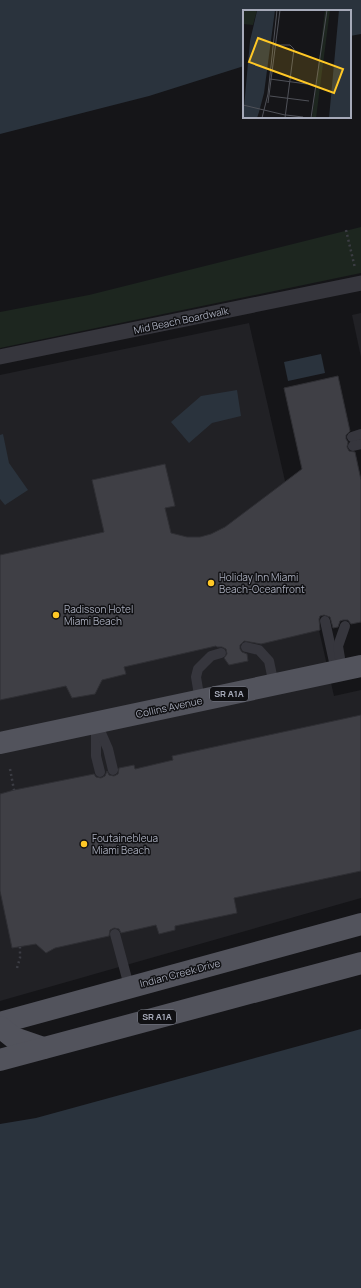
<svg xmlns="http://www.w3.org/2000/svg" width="361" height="1288" font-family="Manrope,sans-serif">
<rect width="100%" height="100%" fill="#151518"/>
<g fill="#212125">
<polygon points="361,313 361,357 352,315"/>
<polygon points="249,323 334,696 361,690 361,898 0,1001 0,375"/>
</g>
<polygon fill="#1d261f" points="361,227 361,273 0,348 0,312 89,295"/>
<g fill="#2a333d">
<polygon points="0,0 361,0 361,34 350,36 350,11 244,11 244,66 149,96 0,134"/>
<polygon points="321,354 325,373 288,381 284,362"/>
<polygon points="237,390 241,416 212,423 189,443 171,422 201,396"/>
<polygon points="3,434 9,463 28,490 5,505 0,499 0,435"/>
<polygon points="361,1029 361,1288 0,1288 0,1124 36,1118"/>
</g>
<g fill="#3f3f45" stroke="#2f2f34">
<polygon points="338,376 350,431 346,435 346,439 348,442 347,447 349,451 355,452 361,480 361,622 351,624 348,620 343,620 340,621 338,627 333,628 330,617 324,615 320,616 319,619 320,630 261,644 244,641 240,645 240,649 242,652 247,654 248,661 229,665 224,658 227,654 226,649 222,647 217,647 216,646 124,667 126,674 102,680 95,694 72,698 66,686 0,700 0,555 104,532 92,480 165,464 175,506 165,508 171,533 187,537 200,537 211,534 225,527 302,469 284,388"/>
<polygon points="361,715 361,871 234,898 237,913 175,926 175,930 159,934 156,925 121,933 119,929 114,928 110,930 109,936 55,948 46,953 36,944 12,948 0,891 0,794 14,790 94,774 96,777 101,778 105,776 107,771 109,775 114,776 118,774 119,768 134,765 135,769 173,760 172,756"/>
</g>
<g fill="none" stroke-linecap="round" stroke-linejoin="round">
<g stroke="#3c3d44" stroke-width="2.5" stroke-dasharray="2 3" stroke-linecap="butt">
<polyline points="346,230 355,268"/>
<polyline points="10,769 14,790"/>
<polyline points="17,968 20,958 20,947"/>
</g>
<g stroke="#36363d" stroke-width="10">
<polyline points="352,437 361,434"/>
<polyline points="353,446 361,444"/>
<polyline points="325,621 336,671"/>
<polyline points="246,647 259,650 269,661 274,685"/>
<polyline points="340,658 338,646 345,626"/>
<polyline points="200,701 196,677 198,669 211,656 221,653"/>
<polyline points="96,723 96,756 100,772"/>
<polyline points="98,726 108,749 113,770"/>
<polyline points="115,934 129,986"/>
</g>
<polyline stroke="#36363d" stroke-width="15" points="0,357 361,283"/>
<g stroke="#52535c" stroke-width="22">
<polyline points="0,743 361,666"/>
<polyline points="0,1023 361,924"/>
<polyline points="0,1027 14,1038 43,1048"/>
<polyline points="0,1060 361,963"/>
</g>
</g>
<g fill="#ffc826" stroke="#101013" stroke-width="1.5">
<circle cx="211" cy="583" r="4"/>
<circle cx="56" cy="615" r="4"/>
<circle cx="84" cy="844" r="4"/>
</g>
<g text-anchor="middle" stroke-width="3" stroke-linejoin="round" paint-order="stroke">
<g fill="#101013" stroke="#797c87" stroke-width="1">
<rect x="210" y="687" width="38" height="14" rx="3"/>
<rect x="138" y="1010" width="38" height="14" rx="3"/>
</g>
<g font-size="9" font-weight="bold" fill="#a6aab9">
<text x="229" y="697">SR A1A</text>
<text x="157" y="1020">SR A1A</text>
</g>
<g font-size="10" fill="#a6aab9" stroke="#101013">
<text transform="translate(181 320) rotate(-12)" y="4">Mid Beach Boardwalk</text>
<text transform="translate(169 707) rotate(-12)" y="4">Collins Avenue</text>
<text transform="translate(180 973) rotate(-15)" y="4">Indian Creek Drive</text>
</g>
<g font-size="10" fill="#a6aab9" stroke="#101013" text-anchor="start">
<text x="219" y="581">Holiday Inn Miami<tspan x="219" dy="12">Beach-Oceanfront</tspan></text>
<text x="64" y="613">Radisson Hotel<tspan x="64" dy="12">Miami Beach</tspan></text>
<text x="92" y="842">Foutainebleua<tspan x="92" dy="12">Miami Beach</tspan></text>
</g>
</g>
<g transform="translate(243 10)">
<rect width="108" height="108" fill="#151518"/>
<path d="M 0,0 L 14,0 L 10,15 L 0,14 ZM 82,0 L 87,0 L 73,108 L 69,108 Z" fill="#1d261f"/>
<path d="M 32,0 L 21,83 L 16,102 L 14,108 L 0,108 L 7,31 L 14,1 ZM 96,0 L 108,0 L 108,108 L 86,108 Z" fill="#2a333d"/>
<path fill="none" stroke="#4f5158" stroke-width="1" d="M 31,35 L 47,35 L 51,39 L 42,108M 27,69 L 64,74M 27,86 L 66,91M 25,93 L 37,0M 0,95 L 42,105M 43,105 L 60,107M 19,108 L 25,84 L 34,0M 68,108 L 84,0"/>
<path fill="#ffc826" fill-opacity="0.15" stroke="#ffc826" stroke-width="2" d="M 15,28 L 100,59 L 91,83 L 6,52 Z"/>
<rect width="108" height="108" fill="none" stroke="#a6aab9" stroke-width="2"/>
</g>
</svg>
